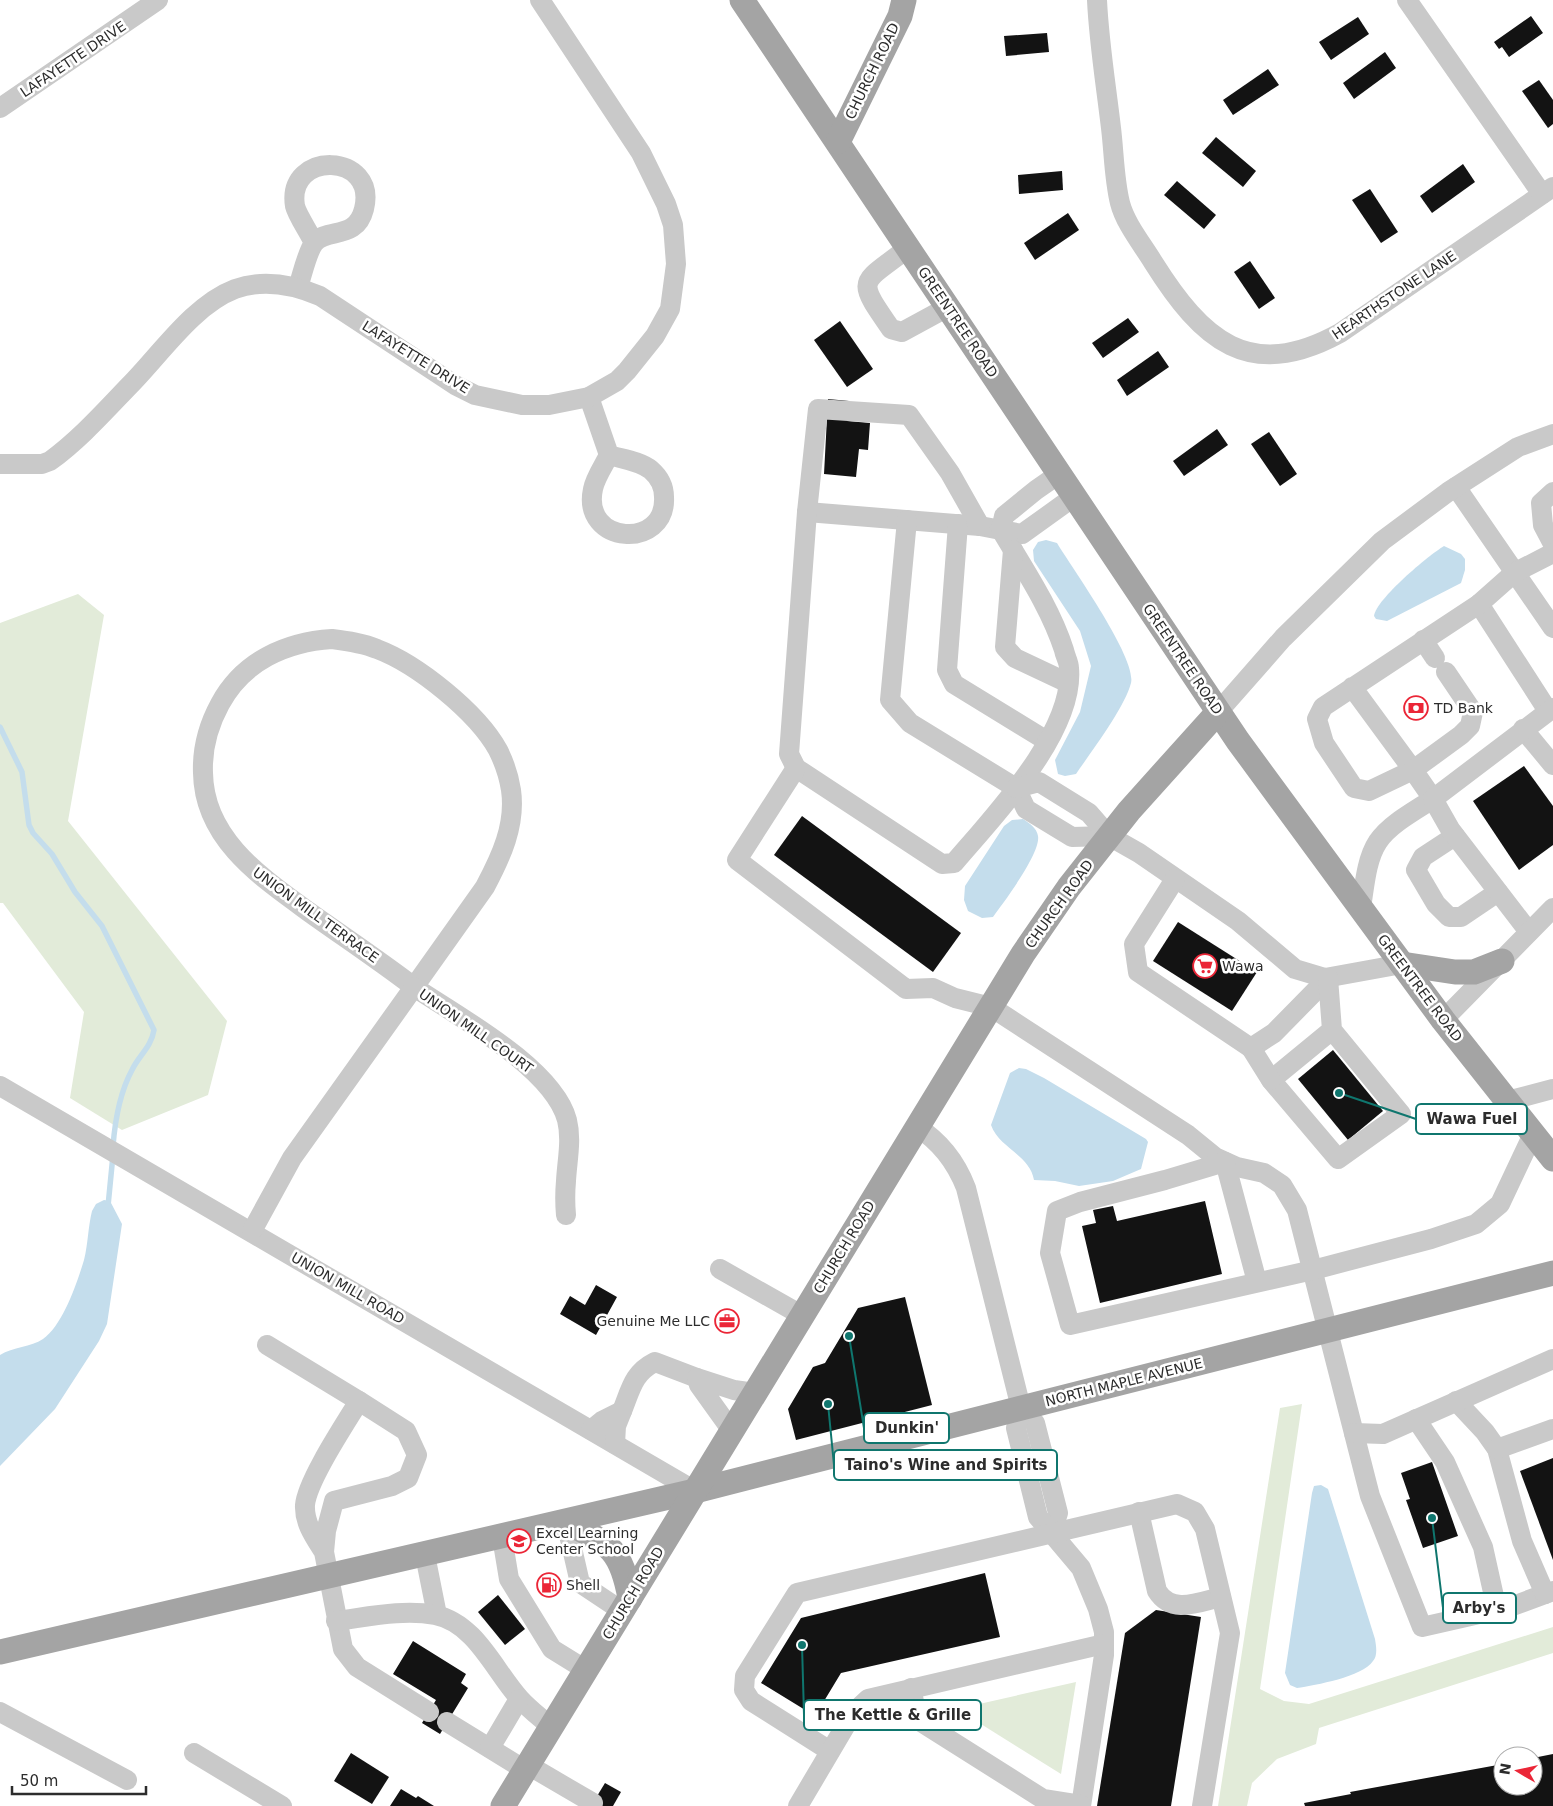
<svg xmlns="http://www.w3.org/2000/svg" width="1553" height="1806" font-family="'DejaVu Sans',sans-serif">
<rect width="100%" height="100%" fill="#fff"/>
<g fill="#e2ebd9">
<polygon points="78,594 104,615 68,821 227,1021 208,1095 122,1130 70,1098 84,1012 3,903 0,903 0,623"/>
<polygon points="1302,1404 1260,1689 1284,1701 1309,1704 1553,1627 1553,1653 1319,1728 1316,1744 1277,1759 1252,1783 1247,1806 1218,1806 1280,1408"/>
<polygon points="1076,1682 1061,1774 957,1709"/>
</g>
<g fill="#c4ddec">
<path d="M 1046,540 L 1057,543 C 1072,568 1137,658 1131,683 C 1125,707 1091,752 1076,774 L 1065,776 L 1058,774 L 1055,760 L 1080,712 L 1091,666 L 1080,631 L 1034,561 L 1033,550 L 1038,542 Z"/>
<path d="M 1444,546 L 1461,554 L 1465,559 L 1465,570 L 1461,583 L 1387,621 L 1376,619 L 1374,616 C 1376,599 1429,555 1444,546 Z"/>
<path d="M 1023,819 C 1029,823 1037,828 1038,836 C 1041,853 1004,902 993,917 L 982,918 L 968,911 L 964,900 L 965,886 L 1004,826 L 1012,820 Z"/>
<path d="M 1019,1068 L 1026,1069 L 1044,1078 L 1146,1139 L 1148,1142 L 1141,1169 L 1113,1181 L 1079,1186 L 1055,1181 L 1034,1180 C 1030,1155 999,1148 991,1125 L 1010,1073 Z"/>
<path d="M 104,1200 L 110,1201 L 122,1224 L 107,1324 L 99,1341 L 55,1409 L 0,1466 L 0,1355 C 13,1347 31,1347 43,1339 C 63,1325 77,1283 84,1260 C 88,1244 88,1227 92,1211 L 96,1204 Z"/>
<path d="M 1321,1485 L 1328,1489 L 1375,1639 C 1376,1646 1378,1655 1373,1661 C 1362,1677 1316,1685 1297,1688 L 1290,1685 L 1285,1673 L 1312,1493 L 1314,1486 Z"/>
</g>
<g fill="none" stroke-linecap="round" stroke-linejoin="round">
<g stroke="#c4ddec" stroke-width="5.5">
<path d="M 0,727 L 22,772 L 29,825 L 33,833 L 52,854 L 75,892 L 102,926 L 154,1030 C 151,1048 139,1055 132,1070 C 120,1092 115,1121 113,1146"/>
<polyline points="108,1206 113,1155"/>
</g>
</g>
<g fill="#131313">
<polygon points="1531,16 1543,33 1509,57 1502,47 1499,49 1494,42"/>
<polygon points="1358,17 1369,34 1331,60 1319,42"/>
<polygon points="1047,33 1049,52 1006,56 1004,36"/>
<polygon points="1385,52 1396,68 1354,99 1343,83"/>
<polygon points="1268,69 1279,85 1233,115 1223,100"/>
<polygon points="1539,80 1553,100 1553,124 1548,128 1522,91"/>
<polygon points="1216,137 1256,171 1243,187 1202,153"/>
<polygon points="1463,164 1475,182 1432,213 1420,196"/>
<polygon points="1062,171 1063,190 1019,194 1018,175"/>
<polygon points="1177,181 1216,215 1204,229 1164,195"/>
<polygon points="1370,189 1398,232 1381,243 1352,200"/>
<polygon points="1068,213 1079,230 1035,260 1024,243"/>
<polygon points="1250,261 1275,298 1259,309 1234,272"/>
<polygon points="1128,318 1139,332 1103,358 1092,343"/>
<polygon points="840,321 873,369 847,387 814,340"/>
<polygon points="1158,351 1169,367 1127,396 1117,380"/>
<polygon points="828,399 849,401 847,421 870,423 868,450 859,449 856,477 824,474"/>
<polygon points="1217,429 1228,445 1184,476 1173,461"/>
<polygon points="1269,432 1297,474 1280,486 1251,444"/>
<polygon points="1524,766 1553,806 1553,845 1519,870 1473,801"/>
<polygon points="802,816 961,933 933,972 774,855"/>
<polygon points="1178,922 1257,972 1232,1011 1153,961"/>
<polygon points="1333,1050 1383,1111 1348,1140 1298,1079"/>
<polygon points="1205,1201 1222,1274 1100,1303 1082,1226 1096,1223 1093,1210 1113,1206 1117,1221"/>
<polygon points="596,1285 617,1297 596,1335 560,1314 570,1296 585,1305"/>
<polygon points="905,1297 932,1405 796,1440 788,1409 813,1367 825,1363 858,1308"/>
<polygon points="1553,1458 1553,1560 1520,1471"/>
<polygon points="1432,1462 1458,1536 1423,1548 1406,1500 1410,1499 1401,1473"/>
<polygon points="985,1573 1000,1637 841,1673 815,1716 761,1683 801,1618"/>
<polygon points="498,1595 525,1629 505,1645 478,1612"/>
<polygon points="1156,1610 1201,1617 1171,1806 1097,1806 1125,1633"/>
<polygon points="413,1641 466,1674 461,1683 468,1688 440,1734 422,1723 436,1700 393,1674"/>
<polygon points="351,1753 389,1777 372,1804 334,1781"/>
<polygon points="1553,1754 1553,1806 1305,1806 1304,1803 1351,1794 1350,1792 1503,1764 1503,1786 1533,1786 1533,1758"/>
<polygon points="605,1783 621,1792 613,1806 591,1806"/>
<polygon points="401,1789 416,1798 418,1796 434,1806 390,1806"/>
</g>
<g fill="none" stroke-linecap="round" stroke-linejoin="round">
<g stroke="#c9c9c9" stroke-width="20">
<path d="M 1097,0 C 1099,43 1106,85 1111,128 C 1114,152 1114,179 1120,203 C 1125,223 1142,244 1153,262 C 1202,340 1249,383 1340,333 L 1553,187"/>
<polyline points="1407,0 1542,194"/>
<polyline points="0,108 158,0"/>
<path d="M 908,248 C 860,285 855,277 891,329 L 902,332 L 948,307"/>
<path d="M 298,287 C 302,276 307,252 314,243 C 327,227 356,241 364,209 C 378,152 286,150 295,206 C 297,215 309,232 314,243"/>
<path d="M 589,397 L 609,455 C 622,459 640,461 651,470 C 659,477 664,487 664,497 C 667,550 581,545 593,489 C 595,478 604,465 609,455"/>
<path d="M 0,464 L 42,464 L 50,461 C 79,440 104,412 129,386 C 160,355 193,305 235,289 C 263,279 294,285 320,296 L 455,385 L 475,395 L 522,405 L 549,405 L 589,397 L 617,381 L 627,371 L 655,336 L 670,309 L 676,264 L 673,225 L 666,204 L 641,153 L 540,0"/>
<polyline points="1456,487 1553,628"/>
<polyline points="1553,492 1541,503 1543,525 1553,544"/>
<polyline points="807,512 980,526 1022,534 1075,496"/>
<polyline points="907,520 890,700 910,723 1016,788 1026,809 1072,837 1109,836"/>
<polyline points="958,524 947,670 954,684 1047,741"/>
<path d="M 980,526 L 950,473 L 909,415 L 818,409 L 807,512 L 789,754 L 796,768 L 942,864 L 954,863 C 993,817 1075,732 1069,668 C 1069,662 1065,656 1064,650 C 1050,607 1024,569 1001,530 L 1004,516 L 1036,490 L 1059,474"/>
<polyline points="1013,550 1005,647 1015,658 1068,683"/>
<polyline points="1479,604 1548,711"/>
<path d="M 332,639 C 348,641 363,643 377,649 C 417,664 477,712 498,750 C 504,762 509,777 511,790 C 516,825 501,857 485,887 L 414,987 C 380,961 344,937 309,912 C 261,877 204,839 203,773 C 202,748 208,726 220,704 C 243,661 286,642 332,639 Z"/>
<polyline points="1423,640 1435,658"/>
<polyline points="1352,687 1413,770 1369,791 1354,788 1324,743 1317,719 1323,707 1479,604 1514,573 1553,553"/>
<polyline points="1218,712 1283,638 1382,541 1448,492 1518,447 1553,434"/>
<polyline points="1523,729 1553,765"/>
<polyline points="796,768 737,860 906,989 933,988 955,998 991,1007 1188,1135 1215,1157 1237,1167 1264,1173 1282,1185 1297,1210 1370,1496 1422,1627 1510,1607 1553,1591"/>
<polyline points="1016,788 1039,782 1089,813 1109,836 1139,853 1238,921 1295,969 1325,978 1402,964"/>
<polyline points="1455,836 1423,857 1416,870 1436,904 1449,917 1461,917 1498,892"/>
<polyline points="1175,879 1134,944 1138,972 1251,1048 1274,1033 1328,978"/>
<path d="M 1361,909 C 1370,839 1373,836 1433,799 L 1413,770 L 1461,735 L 1470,726 L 1473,712 L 1446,672"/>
<polyline points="1529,932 1450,829 1433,799 1553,708"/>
<polyline points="1328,978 1332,1030 1401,1114 1338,1159 1271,1080 1332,1030"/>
<polyline points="1443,1020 1553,908"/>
<polyline points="1251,1048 1271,1080"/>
<polyline points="0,1086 695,1491"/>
<polyline points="1507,1101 1553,1089"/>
<path d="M 917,1127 C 941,1142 956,1162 966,1188 L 1021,1408 L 1035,1423 L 1058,1513 L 1052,1532"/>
<path d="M 252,1231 L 292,1158 L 414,987 C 459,1017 553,1068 567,1120 C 572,1140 567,1161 566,1181 C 565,1192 565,1204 566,1215"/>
<polyline points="720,1269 803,1316"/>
<polyline points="1257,1282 1225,1162 1165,1180 1080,1202 1057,1211 1050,1253 1070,1325 1313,1270 1431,1239 1476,1224 1500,1204 1533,1134"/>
<polyline points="267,1345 359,1401"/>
<polyline points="1456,1401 1485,1432 1497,1449 1522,1541 1545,1594"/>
<polyline points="1021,1408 1016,1428 1038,1517 1081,1568 1098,1609 1104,1632 1104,1655 1081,1806"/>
<path d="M 622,1411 C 631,1389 633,1373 655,1362 L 697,1378"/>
<polyline points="1416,1419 1445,1462 1483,1547 1497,1610"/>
<polyline points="591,1430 602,1421 622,1411 616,1426 615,1444"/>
<polyline points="732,1431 699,1385 697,1378 734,1390 755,1393"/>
<polyline points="1354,1433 1383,1434 1553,1359"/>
<polyline points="1497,1449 1553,1429"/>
<path d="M 1139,1512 L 1157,1591 C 1172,1615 1199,1602 1221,1597"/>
<polyline points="566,1522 580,1583 622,1611"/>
<polyline points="502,1537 509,1579 552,1649 586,1670"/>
<path d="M 324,1552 C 315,1538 304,1523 305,1505 C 307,1481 345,1424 359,1401 L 406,1431 L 417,1455 L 408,1478 L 392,1486 L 334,1501 L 326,1531 L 324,1552 L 343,1649 L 357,1667 L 429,1712"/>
<polyline points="425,1555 437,1615"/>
<path d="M 336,1621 C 368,1617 403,1609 435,1615 C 476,1623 495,1672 520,1699 C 529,1709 541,1718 551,1727"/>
<polyline points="911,1688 918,1720 1043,1799 1081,1805"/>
<polyline points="0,1712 127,1780"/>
<polyline points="447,1722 525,1770"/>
<polyline points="490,1748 519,1699"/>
<polyline points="830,1751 751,1701 744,1690 745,1676 797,1593 1177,1504 1195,1512 1205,1529 1230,1633 1202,1806"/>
<polyline points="194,1753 282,1806"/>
<polyline points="528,1765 593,1803"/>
<polyline points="798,1806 853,1713 868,1699 1104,1644"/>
</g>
<g stroke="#a4a4a4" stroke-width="25">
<polyline points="742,0 1238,741 1443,1020 1553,1159"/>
<polyline points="838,142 900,16 904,0"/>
<polyline points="1402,964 1455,972 1474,972 1502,961"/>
<path d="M 566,1522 C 609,1544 621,1548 630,1598"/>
<polyline points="0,1652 695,1491 1553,1273"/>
<polyline points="503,1806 1023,954 1069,887 1129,811 1218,712"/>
</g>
</g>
<defs>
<g id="bank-ring" transform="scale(1.25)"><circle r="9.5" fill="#fff" stroke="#eb2637" stroke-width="1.5"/><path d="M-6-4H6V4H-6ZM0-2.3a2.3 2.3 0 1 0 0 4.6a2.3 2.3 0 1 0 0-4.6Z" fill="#eb2637"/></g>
<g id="supermarket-ring" transform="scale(1.25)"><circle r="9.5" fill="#fff" stroke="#eb2637" stroke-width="1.5"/><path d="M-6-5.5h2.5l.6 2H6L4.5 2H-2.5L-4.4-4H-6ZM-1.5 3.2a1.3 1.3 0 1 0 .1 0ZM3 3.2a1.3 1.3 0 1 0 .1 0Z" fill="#eb2637"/></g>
<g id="office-ring" transform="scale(1.25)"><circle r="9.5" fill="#fff" stroke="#eb2637" stroke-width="1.5"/><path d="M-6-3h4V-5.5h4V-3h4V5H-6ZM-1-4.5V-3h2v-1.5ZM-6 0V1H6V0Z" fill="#eb2637"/></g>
<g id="school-ring" transform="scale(1.25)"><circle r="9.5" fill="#fff" stroke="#eb2637" stroke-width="1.5"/><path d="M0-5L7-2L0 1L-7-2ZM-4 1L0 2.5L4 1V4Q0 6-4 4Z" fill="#eb2637"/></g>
<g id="fuel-ring" transform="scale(1.25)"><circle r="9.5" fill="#fff" stroke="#eb2637" stroke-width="1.5"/><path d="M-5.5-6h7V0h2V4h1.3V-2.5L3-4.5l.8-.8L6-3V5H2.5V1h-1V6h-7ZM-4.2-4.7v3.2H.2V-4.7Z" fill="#eb2637"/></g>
</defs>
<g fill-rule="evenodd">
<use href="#bank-ring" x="1416" y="708"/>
<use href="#supermarket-ring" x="1205" y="966"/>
<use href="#office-ring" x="727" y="1321"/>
<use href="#school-ring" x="519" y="1541"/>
<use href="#fuel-ring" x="549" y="1585"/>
</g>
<g text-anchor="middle" stroke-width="5" stroke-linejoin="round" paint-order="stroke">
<g font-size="14" fill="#2c2c2c" stroke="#fff">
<text transform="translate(73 59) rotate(-34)" y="5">LAFAYETTE DRIVE</text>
<text transform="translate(872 71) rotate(-64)" y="5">CHURCH ROAD</text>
<text transform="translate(1394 295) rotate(-34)" y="5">HEARTHSTONE LANE</text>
<text transform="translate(958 322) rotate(56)" y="5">GREENTREE ROAD</text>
<text transform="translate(416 357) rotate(32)" y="5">LAFAYETTE DRIVE</text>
<text transform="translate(1183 659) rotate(56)" y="5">GREENTREE ROAD</text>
<text transform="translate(1059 904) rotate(-54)" y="5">CHURCH ROAD</text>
<text transform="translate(316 915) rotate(36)" y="5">UNION MILL TERRACE</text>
<text transform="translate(1420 988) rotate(53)" y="5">GREENTREE ROAD</text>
<text transform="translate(476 1031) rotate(35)" y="5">UNION MILL COURT</text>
<text transform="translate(844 1247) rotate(-59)" y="5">CHURCH ROAD</text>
<text transform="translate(348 1288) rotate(30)" y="5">UNION MILL ROAD</text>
<text transform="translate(1124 1382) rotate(-14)" y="5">NORTH MAPLE AVENUE</text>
<text transform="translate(633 1593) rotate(-59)" y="5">CHURCH ROAD</text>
</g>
<g font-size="14" fill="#2c2c2c" stroke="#fff" text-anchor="start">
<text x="1434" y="713">TD Bank</text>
<text x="1222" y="971">Wawa</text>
<text x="710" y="1326" text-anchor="end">Genuine Me LLC</text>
<text x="536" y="1538">Excel Learning<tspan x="536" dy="16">Center School</tspan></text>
<text x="566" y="1590">Shell</text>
</g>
</g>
<path fill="none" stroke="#0f766e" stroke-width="2" d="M1339 1093L1416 1119M849 1336L864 1428M828 1404L834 1465M1432 1518L1443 1608M802 1645L804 1715"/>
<g fill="#0f766e" stroke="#fff" stroke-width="2">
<circle cx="1339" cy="1093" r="5"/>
<circle cx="849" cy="1336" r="5"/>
<circle cx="828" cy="1404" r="5"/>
<circle cx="1432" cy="1518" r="5"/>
<circle cx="802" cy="1645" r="5"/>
</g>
<g fill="#fff" stroke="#0f766e" stroke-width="2">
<rect x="1416" y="1104" width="111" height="30" rx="5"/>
<rect x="864" y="1413" width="85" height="30" rx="5"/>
<rect x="834" y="1450" width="223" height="30" rx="5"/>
<rect x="1443" y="1593" width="73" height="30" rx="5"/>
<rect x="804" y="1700" width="177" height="30" rx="5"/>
</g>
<g font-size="15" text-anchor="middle" font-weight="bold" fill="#2c2c2c">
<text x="1472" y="1124">Wawa Fuel</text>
<text x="907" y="1433">Dunkin'</text>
<text x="946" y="1470">Taino's Wine and Spirits</text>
<text x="1479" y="1613">Arby's</text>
<text x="893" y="1720">The Kettle &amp; Grille</text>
</g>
<g transform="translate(1518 1771) rotate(279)"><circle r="24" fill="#ffffff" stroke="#ababab"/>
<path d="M0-4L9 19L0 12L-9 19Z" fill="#eb2637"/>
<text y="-8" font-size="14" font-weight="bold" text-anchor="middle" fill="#2c2c2c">N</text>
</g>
<path d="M12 1786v8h134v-8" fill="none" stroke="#2c2c2c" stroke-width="2.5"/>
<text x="20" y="1786" font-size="15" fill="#2c2c2c" stroke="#ffffff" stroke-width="4" paint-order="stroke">50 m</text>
</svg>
